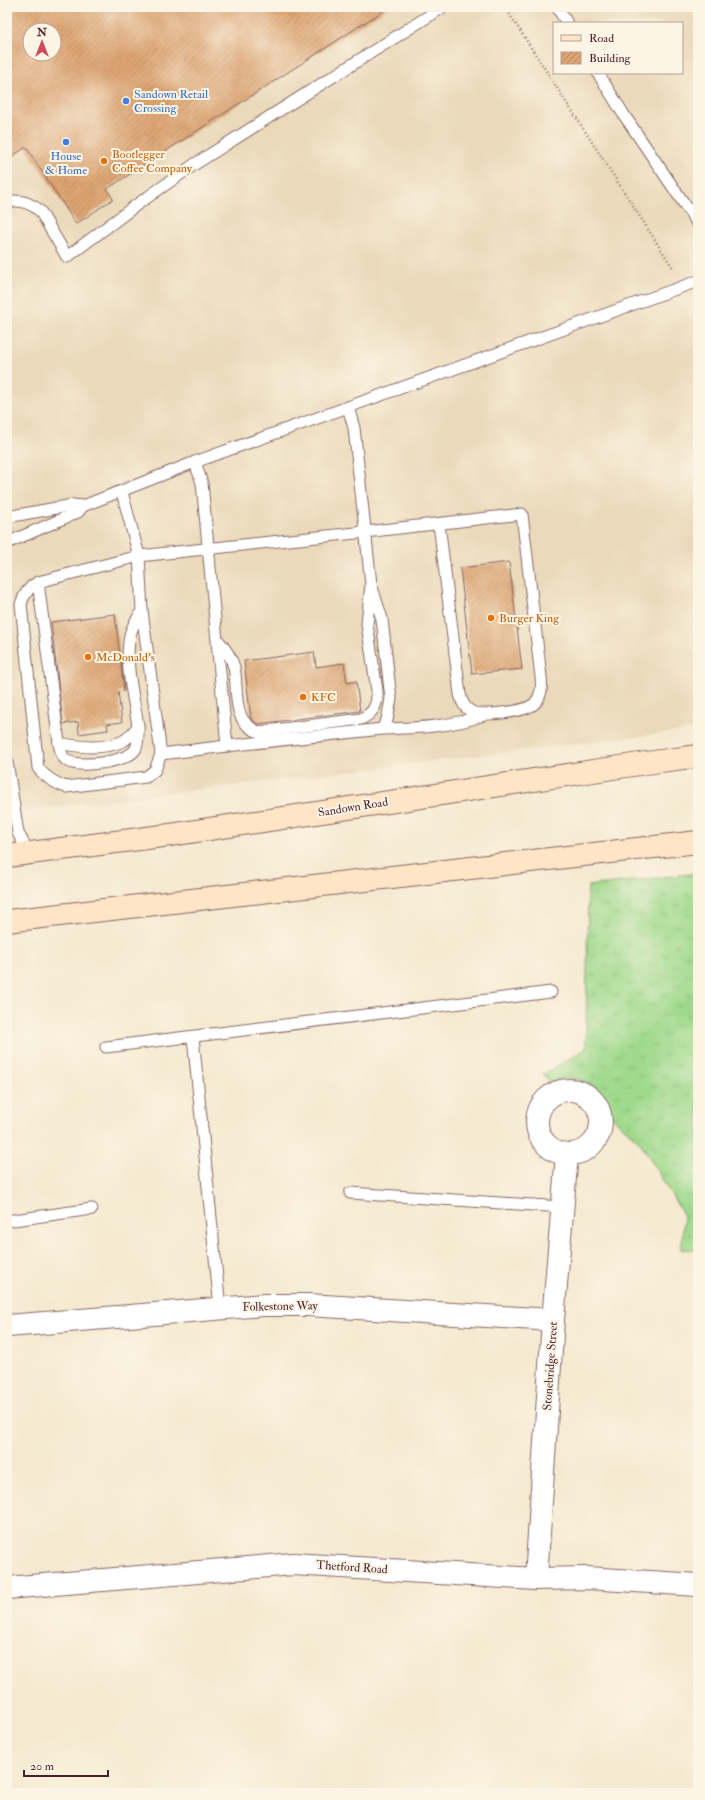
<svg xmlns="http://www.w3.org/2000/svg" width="705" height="1800" font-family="'IM FELL Double Pica',serif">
<defs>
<pattern id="grass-tufts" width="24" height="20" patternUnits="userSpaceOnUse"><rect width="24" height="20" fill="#9fd98c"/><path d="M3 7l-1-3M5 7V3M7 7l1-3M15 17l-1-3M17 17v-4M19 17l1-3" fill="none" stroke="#8aba79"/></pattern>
<pattern id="building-hatch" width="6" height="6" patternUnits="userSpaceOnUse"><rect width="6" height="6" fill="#dea572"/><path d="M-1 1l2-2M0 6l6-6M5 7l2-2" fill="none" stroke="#b6865e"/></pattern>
</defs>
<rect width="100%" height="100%" fill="#fcf5e5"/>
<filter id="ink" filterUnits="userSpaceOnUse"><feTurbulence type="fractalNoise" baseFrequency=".025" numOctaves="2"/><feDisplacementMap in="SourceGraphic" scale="8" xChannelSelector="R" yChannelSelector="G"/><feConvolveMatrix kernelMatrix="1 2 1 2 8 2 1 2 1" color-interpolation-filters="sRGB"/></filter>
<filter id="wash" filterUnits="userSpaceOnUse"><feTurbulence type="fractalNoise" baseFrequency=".012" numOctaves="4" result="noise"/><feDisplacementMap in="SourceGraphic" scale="16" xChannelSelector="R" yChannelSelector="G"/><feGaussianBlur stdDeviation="0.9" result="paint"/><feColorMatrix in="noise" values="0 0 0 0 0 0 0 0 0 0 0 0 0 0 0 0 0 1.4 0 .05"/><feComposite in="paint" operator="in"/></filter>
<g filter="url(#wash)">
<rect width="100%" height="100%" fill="#f5ead1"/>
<path fill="#ead9ba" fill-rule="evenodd" d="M 7,7 L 698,7 L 698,729 L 7,813 ZM 554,23 L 682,23 L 682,73 L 554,73 ZM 30,30 L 54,30 L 54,54 L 30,54 Z"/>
<polygon fill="url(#grass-tufts)" stroke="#747c5c" points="698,873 698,1250 681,1249 684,1216 640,1142 612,1117 608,1103 601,1092 590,1084 577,1079 563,1079 550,1082 543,1074 586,1049 588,886"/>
<g id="blocks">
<g fill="url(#building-hatch)" fill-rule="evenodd">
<path d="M 7,7 L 389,7 L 107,189 L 113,199 L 76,224 L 26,147 L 7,160 ZM 30,30 L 54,30 L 54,54 L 30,54 Z"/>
<polygon points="509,562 522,669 472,674 460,568"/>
<polygon points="115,614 124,691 118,692 122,722 107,724 108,730 79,734 78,722 63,724 51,622"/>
<polygon points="314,652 316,667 344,663 347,683 356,681 360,711 258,724 251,719 244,661"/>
</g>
</g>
</g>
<g filter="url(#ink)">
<use href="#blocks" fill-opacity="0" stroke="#866665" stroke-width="1"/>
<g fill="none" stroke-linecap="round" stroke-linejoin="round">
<g stroke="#866665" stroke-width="13">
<g id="lane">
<polyline points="557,7 567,23"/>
<polyline points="598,73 624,115 698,224"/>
<path d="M 7,202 C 20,199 30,202 40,211 L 67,257 L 135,206 L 195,164 L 443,7"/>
<polyline points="195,462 202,483 227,746 382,729 387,720 391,699 382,619 371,584"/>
<path d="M 122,492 L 139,556 L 142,611 L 161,754 L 155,770 L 146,777 L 66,787 C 54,783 46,778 38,768 L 21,604 C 24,594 29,587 38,582 L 139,556 L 365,532 L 522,514 L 541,677 C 542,687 542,695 535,703 C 527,712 482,717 472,712 C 464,708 462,702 460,694 L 439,524"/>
<polyline points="7,517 73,505 83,506 195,462 698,281"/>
<polyline points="7,543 78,512 83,506"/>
<path d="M 38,582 L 59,743 C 78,747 104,750 123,741 C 129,738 134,731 138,726 C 134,699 124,662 130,636 C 131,627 138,618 142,611"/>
<path d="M 218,640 C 225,648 231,656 234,667 C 239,691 230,722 259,732 L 361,719 C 374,713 378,704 377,691 L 367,624 L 371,584 L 354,428 L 348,407"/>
<path d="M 382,729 C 417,728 451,727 484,715"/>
<path d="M 59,743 C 60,749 61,756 66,760 C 78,769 126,762 135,750 C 139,744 138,733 138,726"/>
<polyline points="161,754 227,746"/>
<polyline points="7,761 18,833 29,853"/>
<polyline points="193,1037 220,1308"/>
<polyline points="106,1047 551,992"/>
<polyline points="350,1193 562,1207"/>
<polyline points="7,1221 92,1209"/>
</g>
</g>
<g stroke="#866665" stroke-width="24">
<g id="street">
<circle cx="569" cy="1122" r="32"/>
<polyline points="7,1326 264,1305 308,1305 553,1320"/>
<polyline points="536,1579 553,1320 567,1154"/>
<polyline points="7,1588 293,1564 536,1579 587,1578 698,1585"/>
</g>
</g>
<g stroke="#866665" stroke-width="24">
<g id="secondary">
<polyline points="7,856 170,835 646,763 698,756"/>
<polyline points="7,921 698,842"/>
</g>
</g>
<polyline stroke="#866665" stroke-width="2.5" stroke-dasharray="1 3" stroke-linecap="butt" points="505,7 673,268"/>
<use href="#lane" stroke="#fff" stroke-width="11"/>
<use href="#street" stroke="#fff" stroke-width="22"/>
<use href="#secondary" stroke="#fde5c5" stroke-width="22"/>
</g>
</g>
<g fill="#3f7fe0" stroke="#fcf5e5" stroke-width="1.5">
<circle cx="126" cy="101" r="4"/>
<circle cx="66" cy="142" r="4"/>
</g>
<g fill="#e8710a" stroke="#fcf5e5" stroke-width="1.5">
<circle cx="104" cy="161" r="4"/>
<circle cx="491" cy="618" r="4"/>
<circle cx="88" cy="657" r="4"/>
<circle cx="303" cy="697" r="4"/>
</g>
<g text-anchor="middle" stroke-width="4" stroke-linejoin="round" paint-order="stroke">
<g font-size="12" fill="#366cbe" stroke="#fcf5e5" text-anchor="start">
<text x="134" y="98">Sandown Retail<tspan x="134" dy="14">Crossing</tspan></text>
<text x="66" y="160" text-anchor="middle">House<tspan x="66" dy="14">&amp; Home</tspan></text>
</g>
<g font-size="12" fill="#c56008" stroke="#fcf5e5" text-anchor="start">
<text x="112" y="158">Bootlegger<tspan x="112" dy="14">Coffee Company</tspan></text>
<text x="499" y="622">Burger King</text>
<text x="96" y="661">McDonald's</text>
<text x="311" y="701">KFC</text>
</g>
<g font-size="12" fill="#4a1f2b" stroke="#fcf5e5">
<text transform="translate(353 807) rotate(-9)" y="4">Sandown Road</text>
<text transform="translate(280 1306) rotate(-1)" y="4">Folkestone Way</text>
<text transform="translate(550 1366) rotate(-86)" y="4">Stonebridge Street</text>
<text transform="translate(352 1567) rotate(4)" y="4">Thetford Road</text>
</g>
</g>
<rect width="705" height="1800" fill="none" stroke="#fcf5e5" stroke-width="24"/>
<rect x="553" y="22" width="130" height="52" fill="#fcf5e5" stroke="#b59f9b"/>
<rect x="561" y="35" width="20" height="6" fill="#fde5c5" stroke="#b59f9b"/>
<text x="589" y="42" font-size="12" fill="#4a1f2b">Road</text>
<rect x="561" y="52" width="20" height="12" fill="url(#building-hatch)" stroke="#b59f9b"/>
<text x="589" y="62" font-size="12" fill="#4a1f2b">Building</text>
<g transform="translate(42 42)"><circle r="19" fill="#fcf5e5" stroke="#b59f9b"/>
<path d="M0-3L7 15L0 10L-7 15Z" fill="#d1495b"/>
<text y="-6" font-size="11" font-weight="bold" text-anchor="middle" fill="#4a1f2b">N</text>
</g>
<path d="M24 1770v6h84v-6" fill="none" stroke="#4a1f2b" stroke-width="2"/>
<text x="30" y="1770" font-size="12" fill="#4a1f2b" stroke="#fcf5e5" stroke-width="3" paint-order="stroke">20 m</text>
</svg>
